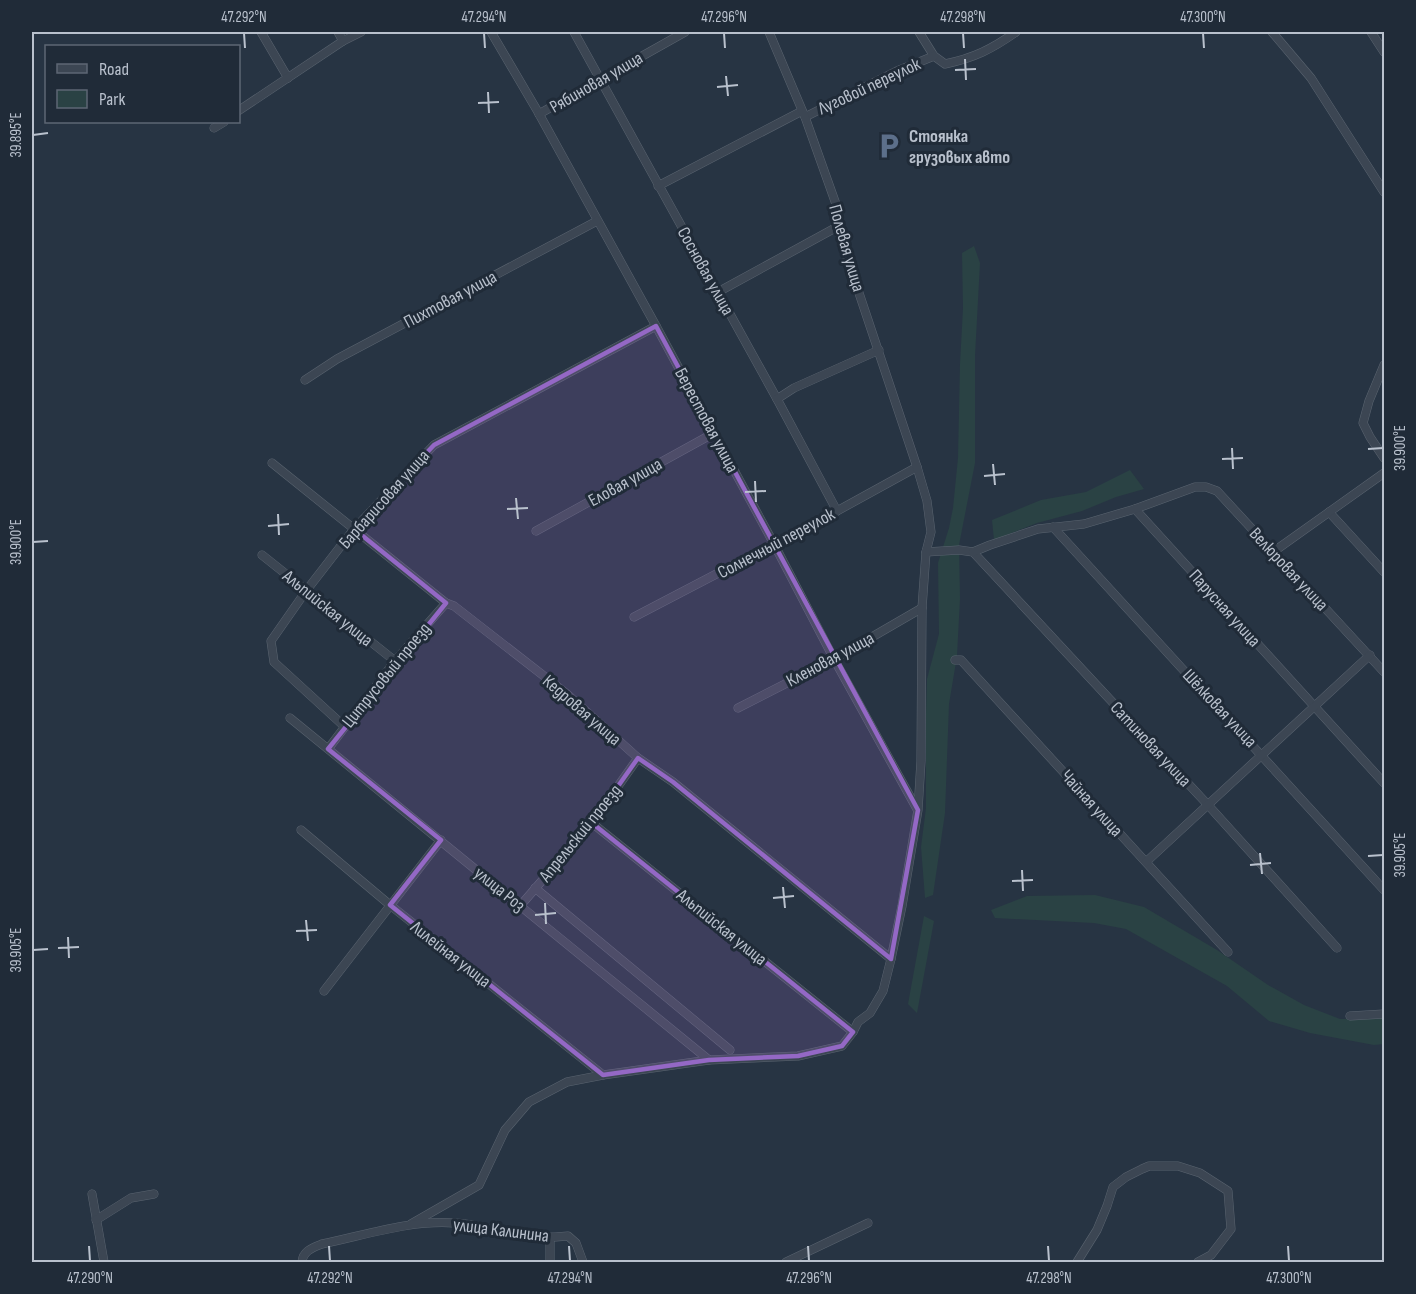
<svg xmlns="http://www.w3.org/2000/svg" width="1416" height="1294" font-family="'Sofia Sans Condensed',sans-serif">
<rect width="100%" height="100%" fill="#273443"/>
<g fill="#2a4244">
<polygon points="974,246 980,263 975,356 975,463 959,545 960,599 957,656 949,704 945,813 933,895 925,898 921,847 926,808 926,713 927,679 939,634 938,563 949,528 953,508 958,458 960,364 963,308 962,253"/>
<polygon points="1130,470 1144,489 1116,497 1082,511 1037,523 994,540 992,520 1041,500 1086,492"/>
<polygon points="1095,895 1144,907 1217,950 1268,985 1304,1005 1340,1019 1384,1018 1384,1044 1374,1045 1310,1033 1269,1021 1227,986 1126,929 1094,923 995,918 991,910 1027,896"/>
<polygon points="924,916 934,921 917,1013 908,1004"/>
</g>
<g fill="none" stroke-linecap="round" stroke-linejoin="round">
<g stroke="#5a6470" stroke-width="9">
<g id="minor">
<polyline points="261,32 288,78"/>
<polyline points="338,32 343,41"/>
<polyline points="491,32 538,112 656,326 774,544 834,659 917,809"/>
<polyline points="574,32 777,399 837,511"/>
<path d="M 919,32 L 934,56 L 945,64 C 974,58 992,49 1016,32"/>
<polyline points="1272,32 1311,78 1384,192"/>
<polyline points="1371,32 1384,52"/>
<polyline points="238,111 343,41 361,32"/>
<polyline points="539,114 685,32"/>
<polyline points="805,117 897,71 934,56"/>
<polyline points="214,128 224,122"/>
<polyline points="658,186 802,111"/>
<polyline points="718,292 837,227"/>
<polyline points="1384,365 1369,401 1363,423 1370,437 1384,458"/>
<polyline points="305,380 337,359 597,221"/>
<polyline points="777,399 794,388 879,350"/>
<polyline points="272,463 446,603 454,606 567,694 638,758 673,782 891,959"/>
<polyline points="1135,509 1384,783"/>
<polyline points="1329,512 1384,572"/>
<polyline points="1053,527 1384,890"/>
<polyline points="536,531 714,433"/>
<polyline points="926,552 959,550 973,552 1208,805 1337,948"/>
<polyline points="973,552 990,545 1038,529 1084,524 1135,509 1195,487 1206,487 1217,491 1384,672"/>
<polyline points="1273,552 1384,473"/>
<polyline points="262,555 395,661"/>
<polyline points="634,617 837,511 917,467"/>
<polyline points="955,660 961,660 1228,952"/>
<polyline points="738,708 834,659 922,608"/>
<polyline points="290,718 709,1060"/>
<polyline points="345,727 274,662 271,641 306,591 354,529 434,445 656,326"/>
<polyline points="328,749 395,661 446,603"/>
<polyline points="592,823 853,1032"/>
<polyline points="301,830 390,905 603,1075"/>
<polyline points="1146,862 1370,655"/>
<polyline points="535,888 730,1050"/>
<polyline points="520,906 592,823 638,758"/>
<polyline points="324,991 441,840"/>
<polyline points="1350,1016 1384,1014"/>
<polyline points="92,1194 104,1262"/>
<polyline points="96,1220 131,1198 154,1194"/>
<polyline points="411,1224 479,1185 505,1130 529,1102 567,1082 603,1075 709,1060 798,1056 842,1046 853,1032 858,1022 870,1013 883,991 891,959 902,906 918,810 921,761 922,608 926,552 931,532 927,501 917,467 837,227 837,207 805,117 769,32"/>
<polyline points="550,1238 550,1262"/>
<path d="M 302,1262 C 303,1251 312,1248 322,1244 C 366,1235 409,1220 454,1223 C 473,1223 490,1230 508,1234 C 528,1238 549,1238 568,1236 L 576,1243 L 583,1262"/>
<polyline points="786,1262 868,1223"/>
<polyline points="1077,1262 1097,1230 1107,1206 1113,1187 1126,1177 1142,1169 1149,1166 1178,1166 1200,1173 1228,1191 1231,1229 1211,1255 1198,1262"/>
</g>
</g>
<use href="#minor" stroke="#3c4653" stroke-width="8"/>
</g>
<path fill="#9468c5" fill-opacity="0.2" stroke="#9468c5" stroke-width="4.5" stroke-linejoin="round" d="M 656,326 L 918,810 L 891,959 L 673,782 L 638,758 L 592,823 L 853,1032 L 842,1046 L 798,1056 L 709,1060 L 603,1075 L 390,905 L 441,840 L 328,749 L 446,603 L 354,529 L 434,445 Z"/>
<path fill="none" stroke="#b9c1cd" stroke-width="2" d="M 244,33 L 245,48M 484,33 L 485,48M 724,33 L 725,48M 963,33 L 964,48M 1203,33 L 1204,48M 965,59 L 966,80M 955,70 L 976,69M 726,76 L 728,96M 717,87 L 738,85M 488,92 L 489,113M 478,103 L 499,102M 33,135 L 48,133M 1232,448 L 1233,469M 1368,449 L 1383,448M 1222,459 L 1243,458M 993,464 L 995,485M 984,476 L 1005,474M 755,481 L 756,502M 745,492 L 766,491M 516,498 L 518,519M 507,509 L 528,508M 278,514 L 279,535M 268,526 L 289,524M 33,542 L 48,541M 1260,853 L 1262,874M 1368,856 L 1383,855M 1250,865 L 1271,863M 1022,870 L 1023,891M 1012,881 L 1033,880M 783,887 L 785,908M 773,898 L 794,896M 545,903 L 546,924M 535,915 L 556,913M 306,920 L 308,941M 296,931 L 317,930M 68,937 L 69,958M 58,948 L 79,947M 33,950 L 48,949M 89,1246 L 90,1261M 329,1246 L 330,1261M 569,1246 L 570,1261M 808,1246 L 809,1261M 1048,1246 L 1049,1261M 1288,1246 L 1289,1261"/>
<defs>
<g id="parking-bare" transform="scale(2.07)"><path d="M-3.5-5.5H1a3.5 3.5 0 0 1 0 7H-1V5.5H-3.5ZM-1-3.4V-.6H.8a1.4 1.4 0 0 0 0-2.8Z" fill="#5c6f8a" stroke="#202b38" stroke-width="2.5" paint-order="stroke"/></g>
</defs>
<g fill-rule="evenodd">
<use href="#parking-bare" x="889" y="146"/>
</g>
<g text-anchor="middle" stroke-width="6" stroke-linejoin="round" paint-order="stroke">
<g font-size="18" fill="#b9c1cd" stroke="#202b38">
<text transform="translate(596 82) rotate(-30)" y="6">Рябиновая улица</text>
<text transform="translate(869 86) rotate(-25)" y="6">Луговой переулок</text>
<text transform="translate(847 248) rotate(74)" y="6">Полевая улица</text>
<text transform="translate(706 271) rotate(61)" y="6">Сосновая улица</text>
<text transform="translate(450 299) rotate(-28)" y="6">Пихтовая улица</text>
<text transform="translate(707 420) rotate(62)" y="6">Берестовая улица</text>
<text transform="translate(625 482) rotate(-29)" y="6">Еловая улица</text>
<text transform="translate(384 499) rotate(-48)" y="6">Барбарисовая улица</text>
<text transform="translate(776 543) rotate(-28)" y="6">Солнечный переулок</text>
<text transform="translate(1289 569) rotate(47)" y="6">Велюровая улица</text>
<text transform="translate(328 608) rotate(39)" y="6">Альпийская улица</text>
<text transform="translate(1225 608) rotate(48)" y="6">Парусная улица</text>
<text transform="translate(830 659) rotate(-28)" y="6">Кленовая улица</text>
<text transform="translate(386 675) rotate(-51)" y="6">Цитрусовый проезд</text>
<text transform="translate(1220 708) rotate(47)" y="6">Шёлковая улица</text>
<text transform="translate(582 710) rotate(41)" y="6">Кедровая улица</text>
<text transform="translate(1151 744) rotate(47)" y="6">Сатиновая улица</text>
<text transform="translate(1092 803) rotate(48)" y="6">Чайная улица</text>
<text transform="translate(580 833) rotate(-51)" y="6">Апрельский проезд</text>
<text transform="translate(500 889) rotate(39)" y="6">улица Роз</text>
<text transform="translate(722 927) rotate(39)" y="6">Альпийская улица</text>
<text transform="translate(451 954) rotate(38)" y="6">Лилейная улица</text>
<text transform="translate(501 1230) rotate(7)" y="6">улица Калинина</text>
</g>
<g font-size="18" font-weight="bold" fill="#b9c1cd" stroke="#202b38" text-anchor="start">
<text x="909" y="142">Стоянка<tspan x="909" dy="21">грузовых авто</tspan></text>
</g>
</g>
<rect width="1416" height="1294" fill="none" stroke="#202b38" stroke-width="66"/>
<rect x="45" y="45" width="195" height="78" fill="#202b38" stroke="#5d6774" stroke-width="1.5"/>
<rect x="57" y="64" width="30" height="9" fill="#3c4653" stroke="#5d6774" stroke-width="1.5"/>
<text x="99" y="75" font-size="18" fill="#b9c1cd">Road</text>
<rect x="57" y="90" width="30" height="18" fill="#2a4244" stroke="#5d6774" stroke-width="1.5"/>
<text x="99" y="105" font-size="18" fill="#b9c1cd">Park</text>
<rect x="33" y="33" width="1350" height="1228" fill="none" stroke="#b9c1cd" stroke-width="2"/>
<g font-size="15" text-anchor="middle" fill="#b9c1cd">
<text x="244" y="22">47.292°N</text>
<text x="484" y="22">47.294°N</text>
<text x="724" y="22">47.296°N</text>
<text x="963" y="22">47.298°N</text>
<text x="1203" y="22">47.300°N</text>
<text transform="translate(16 135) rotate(-90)" y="5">39.895°E</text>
<text transform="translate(1400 448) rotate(-90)" y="5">39.900°E</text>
<text transform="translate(16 542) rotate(-90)" y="5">39.900°E</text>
<text transform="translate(1400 855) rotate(-90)" y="5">39.905°E</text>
<text transform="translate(16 950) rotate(-90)" y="5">39.905°E</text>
<text x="90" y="1283">47.290°N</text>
<text x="330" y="1283">47.292°N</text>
<text x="570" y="1283">47.294°N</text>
<text x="809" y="1283">47.296°N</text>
<text x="1049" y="1283">47.298°N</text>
<text x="1289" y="1283">47.300°N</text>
</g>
</svg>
